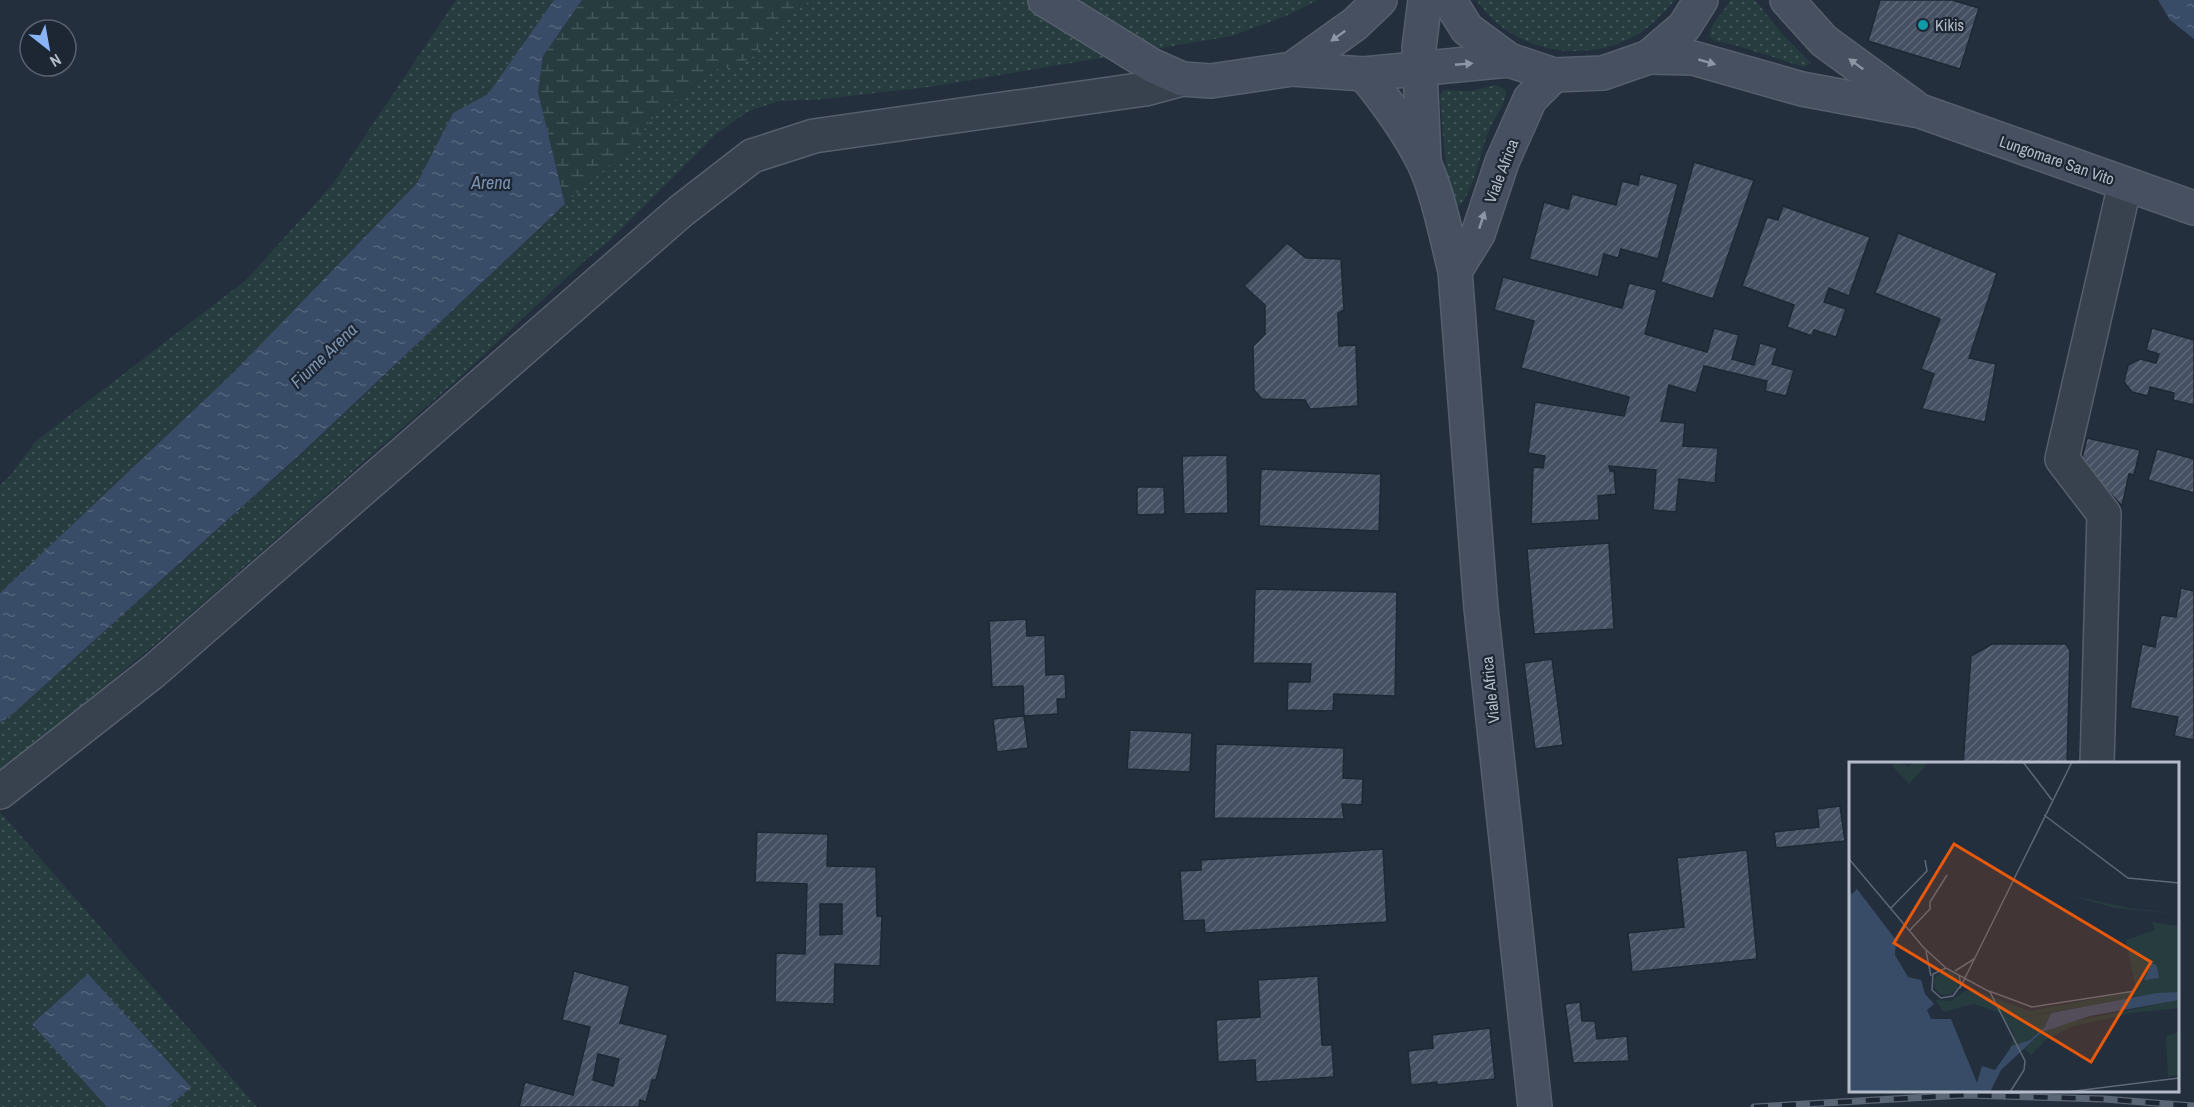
<svg xmlns="http://www.w3.org/2000/svg" width="2194" height="1107" font-family="'Archivo Narrow',sans-serif">
<defs>
<pattern id="grass-dots" width="8" height="8" patternUnits="userSpaceOnUse" patternTransform="scale(1.5)"><rect width="8" height="8" fill="#263c3f"/><path d="M2 2h.1M6 6h.1" fill="none" stroke="#435659" stroke-width="1.8" stroke-linecap="round"/></pattern>
<pattern id="wetland-marsh" width="20" height="14" patternUnits="userSpaceOnUse" patternTransform="scale(1.5)"><rect width="20" height="14" fill="#263c3f"/><path d="M1 5h8M5 5V1M11 12h8M15 12V8" fill="none" stroke="#435659"/></pattern>
<pattern id="water-ripples" width="26" height="14" patternUnits="userSpaceOnUse" patternTransform="scale(1.5)"><rect width="26" height="14" fill="#394c67"/><path d="M2 4q2-2 4 0t4 0M15 11q2-2 4 0t4 0" fill="none" stroke="#53647b"/></pattern>
<pattern id="building-hatch" width="6" height="6" patternUnits="userSpaceOnUse" patternTransform="scale(1.5)"><rect width="6" height="6" fill="#455162"/><path d="M-1 1l2-2M0 6l6-6M5 7l2-2" fill="none" stroke="#5d6877"/></pattern>
</defs>
<rect width="100%" height="100%" fill="#242f3e"/>
<g fill="url(#grass-dots)">
<polygon points="456,0 554,0 488,95 453,113 417,183 235,371 0,593 0,485 10,476 35,442 246,280 332,185"/>
<polygon points="811,0 1318,0 1288,15 1232,36 929,87 814,100 779,101 749,111 716,134 609,241 581,264 459,378 178,625 0,774 0,723 15,712 308,448 565,204 630,147 659,111 717,69 731,68 754,56 776,24"/>
<path d="M 1476,0 L 1675,0 C 1662,15 1648,30 1629,39 C 1588,59 1534,54 1498,24 C 1490,17 1483,8 1476,0 Z"/>
<polygon points="1731,0 1755,0 1783,35 1811,63 1804,67 1738,46 1715,41 1709,36 1712,26"/>
<path d="M 1496,85 L 1506,90 C 1507,101 1497,114 1492,124 C 1479,150 1478,183 1460,206 L 1451,206 L 1448,195 L 1440,96 L 1443,90 L 1470,91 Z"/>
<polygon points="0,812 257,1107 0,1107"/>
</g>
<polygon fill="url(#wetland-marsh)" points="582,0 811,0 776,24 754,56 731,68 717,69 659,111 630,147 565,204 538,92 543,56"/>
<g fill="url(#water-ripples)">
<polygon points="554,0 582,0 543,56 538,92 565,204 307,448 15,712 0,723 0,593 235,371 417,183 453,113 488,94"/>
<polygon points="2158,0 2194,0 2194,39 2170,20"/>
<polygon points="88,974 191,1087 168,1107 107,1107 32,1024"/>
</g>
<g fill="url(#building-hatch)" stroke="#1f2835" stroke-width="1.5" fill-rule="evenodd">
<polygon points="1880,0 1952,0 1979,8 1960,69 1868,41"/>
<polygon points="1694,162 1754,180 1713,299 1661,282"/>
<polygon points="1640,174 1678,184 1658,259 1621,249 1618,258 1604,254 1598,277 1529,259 1544,202 1568,209 1572,194 1616,205 1622,181 1638,185"/>
<polygon points="1783,206 1870,237 1849,296 1829,288 1824,302 1846,309 1836,337 1814,330 1812,336 1787,327 1794,305 1742,286 1767,217 1778,220"/>
<polygon points="1898,233 1997,273 1969,358 1996,364 1985,422 1922,409 1934,374 1921,369 1940,319 1875,293"/>
<polygon points="1287,243 1306,258 1341,259 1344,310 1338,313 1339,346 1356,345 1358,406 1310,409 1305,400 1262,399 1254,390 1253,346 1265,334 1265,305 1244,286"/>
<polygon points="1503,277 1622,308 1629,283 1657,290 1645,334 1707,352 1714,328 1739,335 1732,359 1754,365 1760,343 1777,348 1772,364 1794,370 1786,396 1765,391 1767,381 1704,366 1696,393 1669,385 1661,421 1685,423 1683,446 1718,448 1715,483 1679,479 1676,512 1653,510 1656,470 1609,466 1610,471 1614,471 1616,494 1598,496 1599,520 1531,524 1533,467 1543,468 1545,456 1528,453 1535,402 1624,416 1629,397 1521,368 1534,321 1494,310"/>
<polygon points="2152,328 2194,340 2194,405 2173,400 2174,393 2150,387 2148,396 2132,392 2124,382 2128,365 2140,359 2156,363 2159,354 2146,350"/>
<polygon points="2087,438 2140,450 2134,475 2129,474 2122,506 2081,462"/>
<polygon points="2157,449 2194,459 2194,493 2148,480"/>
<polygon points="1227,455 1228,513 1184,514 1182,456"/>
<polygon points="1261,469 1381,474 1379,531 1259,526"/>
<polygon points="1137,487 1164,487 1165,514 1137,515"/>
<polygon points="1609,543 1614,629 1534,634 1527,549"/>
<polygon points="2181,588 2194,591 2194,740 2174,736 2178,717 2130,708 2142,644 2155,647 2161,615 2176,617"/>
<polygon points="1255,589 1397,592 1395,696 1334,694 1333,711 1287,710 1288,682 1310,682 1311,664 1253,663"/>
<polygon points="1026,619 1027,636 1045,635 1046,675 1065,674 1066,699 1057,699 1058,714 1024,716 1023,686 992,687 989,621"/>
<polygon points="1992,644 2066,644 2070,651 2067,764 1963,764 1971,656"/>
<polygon points="1552,659 1563,745 1535,749 1524,663"/>
<polygon points="1024,716 1028,748 997,752 993,719"/>
<polygon points="1130,730 1192,733 1190,772 1127,769"/>
<polygon points="1216,744 1344,748 1343,778 1363,779 1362,805 1342,804 1344,819 1214,818"/>
<polygon points="1840,806 1845,841 1776,848 1774,832 1819,827 1817,809"/>
<path d="M 757,832 L 828,834 L 827,866 L 876,867 L 877,916 L 882,916 L 880,966 L 835,964 L 834,1004 L 775,1002 L 776,953 L 805,954 L 807,884 L 755,882 ZM 820,904 L 842,904 L 842,934 L 820,935 Z"/>
<polygon points="1383,849 1387,922 1205,933 1204,920 1183,921 1180,871 1201,870 1201,860"/>
<polygon points="1747,850 1757,959 1632,972 1628,933 1684,927 1677,858"/>
<path d="M 574,971 L 630,986 L 620,1023 L 668,1035 L 656,1080 L 652,1080 L 646,1102 L 640,1100 L 639,1107 L 519,1107 L 525,1082 L 573,1095 L 590,1027 L 562,1020 ZM 598,1054 L 619,1059 L 613,1086 L 593,1080 Z"/>
<polygon points="1318,976 1322,1045 1332,1045 1334,1077 1256,1082 1255,1060 1218,1062 1216,1020 1260,1017 1258,980"/>
<polygon points="1580,1002 1582,1021 1595,1021 1597,1039 1627,1036 1629,1061 1573,1063 1565,1004"/>
<polygon points="1490,1028 1495,1079 1437,1085 1437,1082 1411,1085 1408,1051 1433,1048 1432,1035"/>
</g>
<g fill="none" stroke-linecap="round" stroke-linejoin="round">
<g stroke="#565f6c" stroke-width="36">
<g id="minor">
<polyline points="2097,764 2104,514 2062,459 2125,184"/>
<polyline points="0,792 154,671 681,211 752,156 814,136 1145,89 1182,79"/>
</g>
</g>
<g stroke="#565f6c" stroke-width="36">
<g id="secondary">
<polyline points="1045,0 1153,66 1182,79 1211,81 1292,69 1364,74 1509,60"/>
<polyline points="1449,0 1467,29 1509,60 1554,75 1603,73 1649,57 1684,27 1701,0"/>
<polyline points="1787,0 1824,41 1913,106"/>
<polyline points="1649,57 1693,58 1802,89 1920,111 2194,208"/>
<polyline points="1292,69 1355,24 1380,0"/>
<path d="M 1364,74 C 1387,102 1408,131 1424,163 C 1438,193 1447,239 1455,271 L 1481,608 L 1535,1107"/>
<polyline points="1424,160 1419,48 1425,0"/>
<polyline points="1455,271 1478,234 1502,162 1530,99 1554,75"/>
</g>
</g>
<use href="#minor" stroke="#38414e" stroke-width="33"/>
<use href="#secondary" stroke="#465061" stroke-width="33"/>
<g stroke="#5a6575" stroke-width="7">
<polyline id="rail" points="1754,1107 1964,1095 2104,1099 2194,1106"/>
</g>
<use href="#rail" stroke="#1d2633" stroke-width="4.5" stroke-dasharray="14" stroke-linecap="butt"/>
</g>
<defs><path id="oneway-solid" d="M-6-.8H1V-3.2L6.5 0L1 3.2V.8H-6Z" transform="scale(1.5)"/></defs>
<g fill="#8e96a5">
<use href="#oneway-solid" transform="translate(1338 36) rotate(144)"/>
<use href="#oneway-solid" transform="translate(1707 62) rotate(16)"/>
<use href="#oneway-solid" transform="translate(1464 64) rotate(-5)"/>
<use href="#oneway-solid" transform="translate(1856 64) rotate(-144)"/>
<use href="#oneway-solid" transform="translate(1482 220) rotate(-72)"/>
</g>
<circle fill="#0f9aa8" stroke="#1d2633" stroke-width="2" cx="1923" cy="25" r="6"/>
<g text-anchor="middle" stroke-width="4.5" stroke-linejoin="round" paint-order="stroke">
<g font-size="16" fill="#b4bcc9" stroke="#1d2633" text-anchor="start">
<text x="1935" y="31">Kikis</text>
</g>
<g font-size="16" fill="#b4bcc9" stroke="#1d2633">
<text transform="translate(2057 160) rotate(19)" y="6">Lungomare San Vito</text>
<text transform="translate(1501 171) rotate(-69)" y="6">Viale Africa</text>
<text transform="translate(1490 690) rotate(-96)" y="6">Viale Africa</text>
</g>
<g font-size="18" font-style="italic" fill="#7c92b1" stroke="#1d2633">
<text x="491" y="189">Arena</text>
<text transform="translate(324 356) rotate(-44)" y="6">Fiume Arena</text>
</g>
</g>
<g transform="translate(1849 762)">
<rect width="330" height="330" fill="#242f3e"/>
<path d="M 219,133 L 281,146 L 330,152 L 266,146 ZM 303,160 L 330,164 L 330,230 L 165,256 L 125,242 L 95,250 L 86,238 L 101,239 L 116,229 L 127,229 L 181,249 L 287,229 L 277,178 L 306,168 ZM85 221a12 12 0 1 1 24 0a12 12 0 1 1-24 0ZM 330,238 L 330,246 L 283,251 L 222,265 L 198,277 L 182,293 L 176,287 L 193,270 L 215,261 ZM 330,270 L 330,313 L 319,315 L 317,274 Z" fill="#263c3f"/>
<path d="M 152,251 L 165,256 L 202,251 L 196,266 L 181,278 L 160,287 L 166,274 Z" fill="#263c3f"/>
<path d="M 46,0 L 60,5 L 64,0 L 80,0 L 60,22 L 43,4 ZM 320,172 L 328,219 L 314,221 L 306,174 Z" fill="#263c3f"/>
<path d="M 8,127 L 47,178 L 46,193 L 59,215 L 72,218 L 76,232 L 85,242 L 78,248 L 82,257 L 102,257 L 128,321 L 133,304 L 146,308 L 163,284 L 181,278 L 196,265 L 202,251 L 308,231 L 330,230 L 330,238 L 241,254 L 193,270 L 152,308 L 141,330 L 0,330 L 0,128 L 3,132 ZM 303,201 L 308,204 L 310,216 L 295,218 Z" fill="#394c67"/>
<path fill="none" stroke="#5e6776" stroke-width="1.5" d="M 174,0 L 203,38M 195,53 L 279,116 L 330,121M 0,97 L 75,186 L 97,206M 42,146 L 78,109 L 76,98M 61,168 L 81,147 L 81,140 L 98,113M 77,189 L 82,214M 106,209 L 125,197M 110,213 L 112,223 L 104,234 L 92,236 L 83,228 L 84,212 L 97,206 L 141,230 L 176,299 L 175,308 L 161,330M 111,226 L 223,0M 140,229 L 183,245 L 286,229M 218,330 L 330,316"/>
<path fill="#e8590c" fill-opacity="0.15" stroke="#e8590c" stroke-width="3" d="M 105,82 L 302,200 L 242,300 L 45,181 Z"/>
<rect width="330" height="330" fill="none" stroke="#b4bcc9" stroke-width="3"/>
</g>
<g transform="translate(48 48) rotate(149)"><circle r="28" fill="#1d2633" stroke="#59626f" stroke-width="1.5"/>
<path d="M0-4.5L10 22L0 15L-10 22Z" fill="#8ab4f8"/>
<text y="-9" font-size="16" font-weight="bold" text-anchor="middle" fill="#b4bcc9">N</text>
</g>
</svg>
